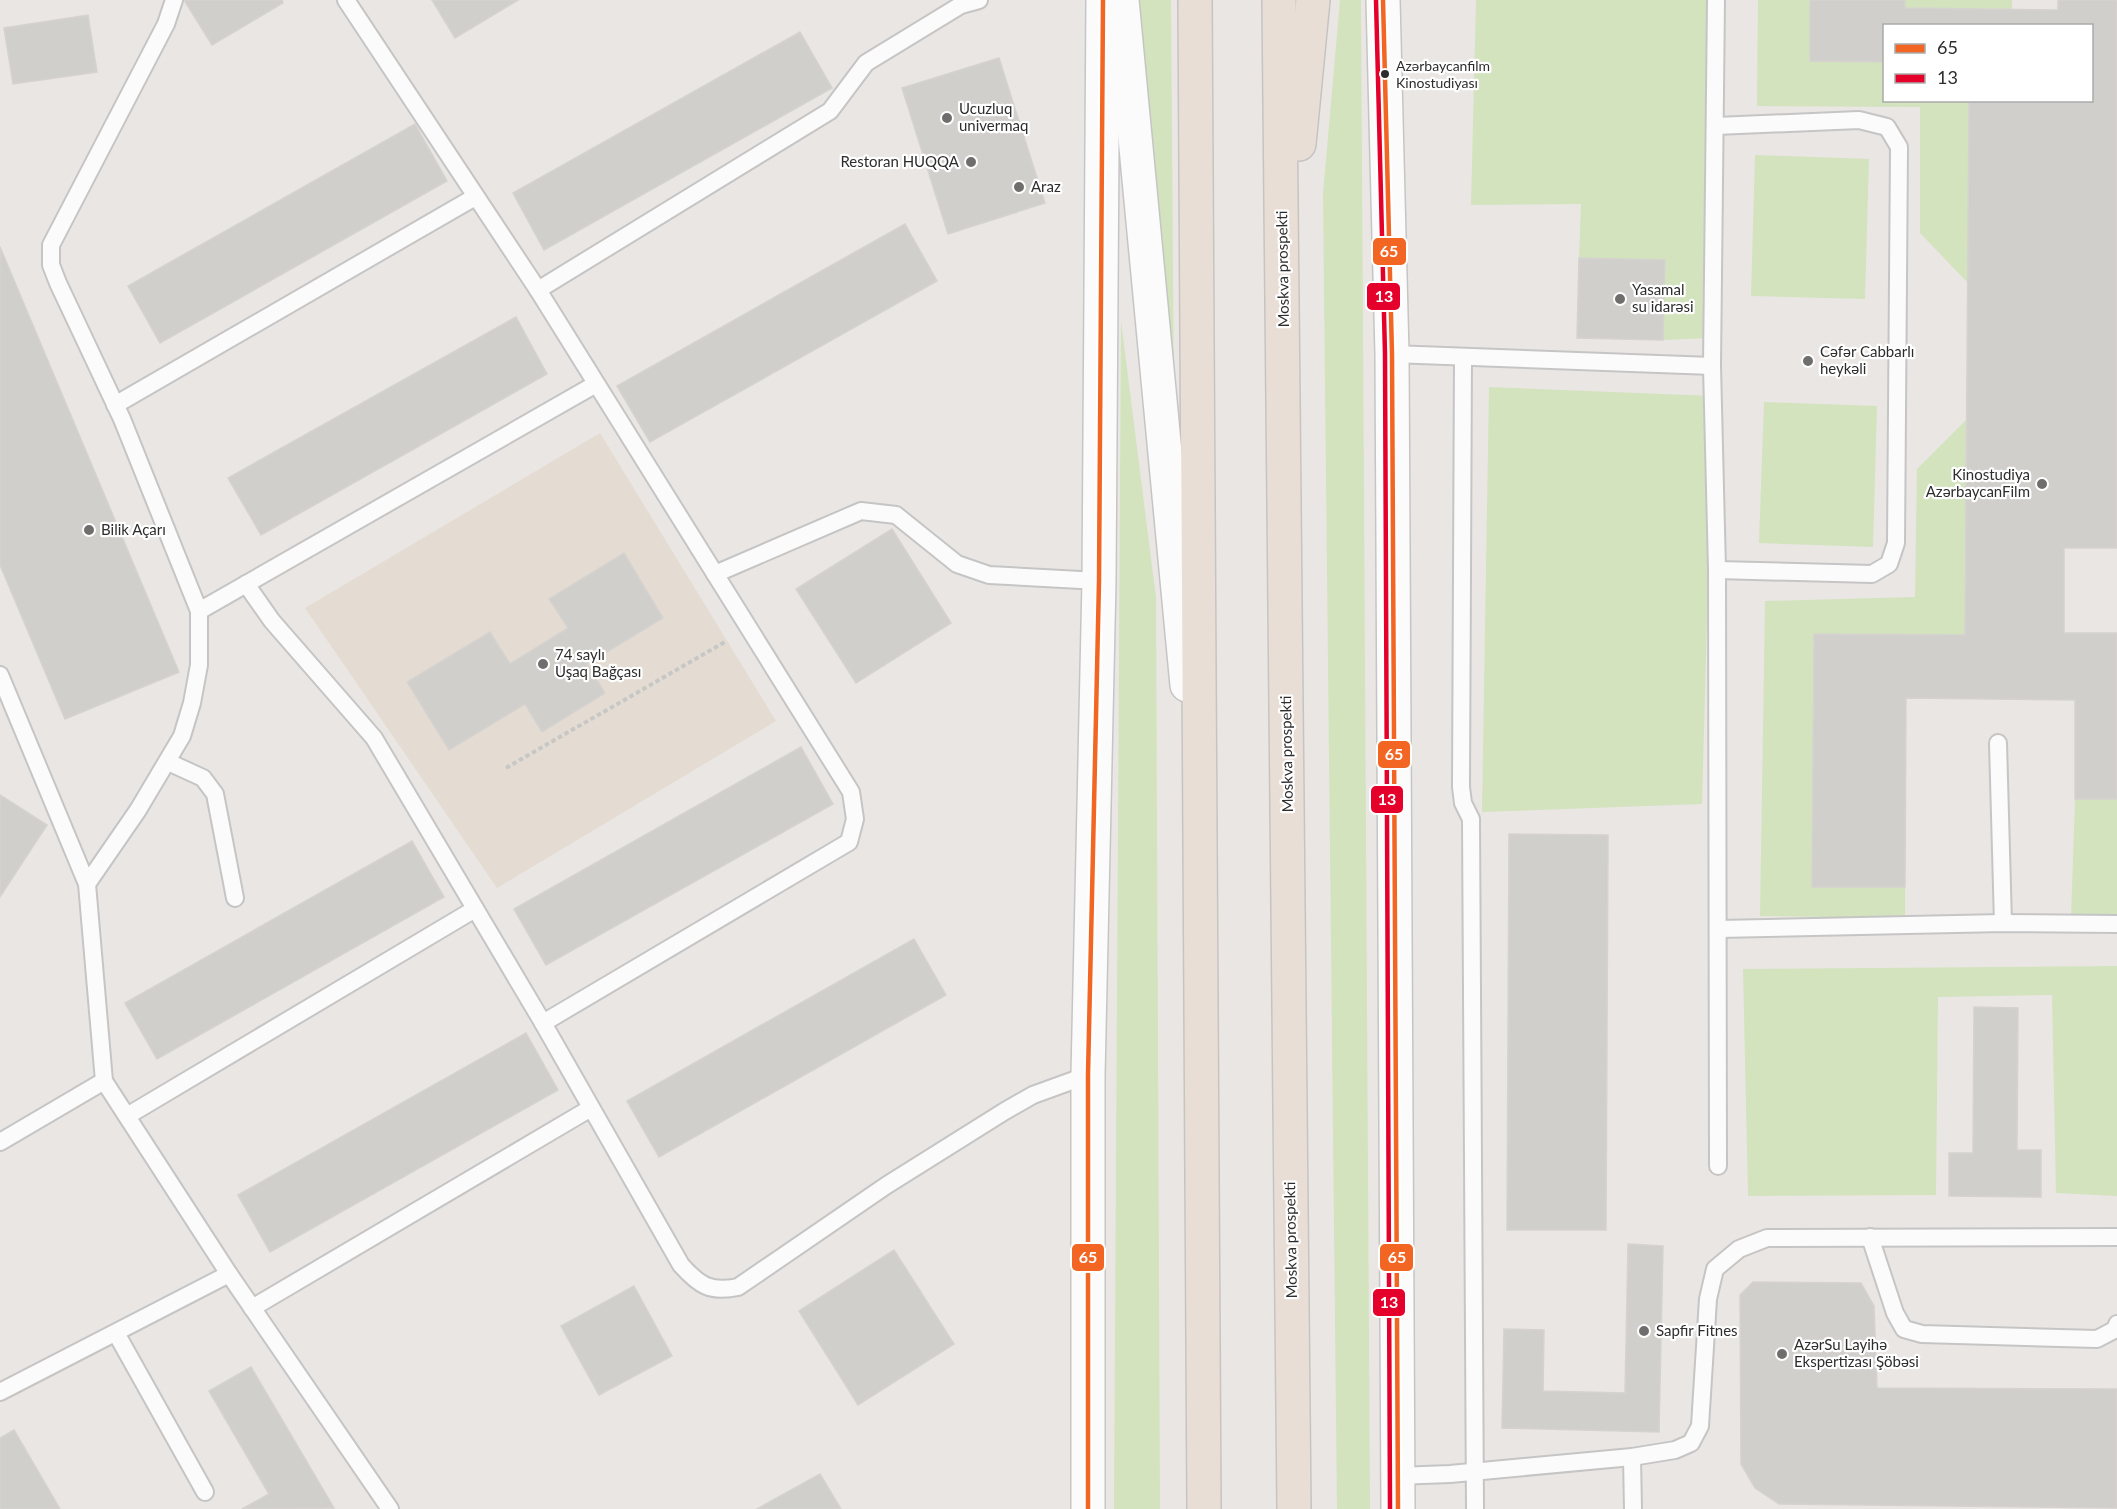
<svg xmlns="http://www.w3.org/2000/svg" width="2117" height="1509" font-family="Lato,sans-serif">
<rect width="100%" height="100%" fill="#eae6e3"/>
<polygon fill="#e4dcd2" points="600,433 776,721 497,888 305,608"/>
<g fill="#d2e3be">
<polygon points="1139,0 1171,0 1174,408 1148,159"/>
<polygon points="1340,0 1361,0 1370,1509 1337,1509 1323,194"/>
<polygon points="1476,0 1711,0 1709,338 1663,340 1665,260 1579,258 1581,204 1471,205"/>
<polygon points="1758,0 1810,0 1810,61 1884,62 1884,100 1969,101 1968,283 1920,233 1920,107 1757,106"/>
<polygon points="1905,0 2012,0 2012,9 1905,8"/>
<polygon points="1755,155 1869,159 1865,299 1751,296"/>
<polygon points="1121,321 1156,598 1160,1509 1114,1509"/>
<polygon points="1489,387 1713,396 1702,804 1482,812"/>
<polygon points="1764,402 1877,406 1873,547 1759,543"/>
<polygon points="1967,419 1965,635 1814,634 1812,886 1905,887 1905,918 1760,916 1765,601 1915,597 1917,469"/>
<polygon points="2075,799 2117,799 2117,919 2071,918"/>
<polygon points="2117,966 2117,1196 2056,1193 2052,995 1938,997 1936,1195 1748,1196 1743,969"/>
</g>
<g fill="#d1cfcc" stroke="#d5d2cf" stroke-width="1.5">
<polygon points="184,0 282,0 283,3 212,45"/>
<polygon points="432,0 518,0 455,38"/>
<polygon points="1810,0 1905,0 1905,8 2058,10 2058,0 2117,0 2117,548 2064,548 2064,633 2117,633 2117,799 2075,799 2075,700 1906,698 1905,887 1812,887 1814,634 1965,635 1969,100 2092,100 2092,26 1884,26 1884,62 1810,61"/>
<polygon points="88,15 97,72 13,84 4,28"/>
<polygon points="800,32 832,88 544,250 513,193"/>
<polygon points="999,58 1045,203 948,234 902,88"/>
<polygon points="415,124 447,181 160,343 128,286"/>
<polygon points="905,224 937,281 650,442 617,386"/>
<polygon points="0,247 179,672 65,719 0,565"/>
<polygon points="1579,258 1665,260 1663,340 1577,338"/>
<polygon points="516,317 547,374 261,535 228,478"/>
<polygon points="892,529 951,623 856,683 796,589"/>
<polygon points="624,553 663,618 587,664 605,693 542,732 525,704 449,750 407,682 490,632 510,664 568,628 549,599"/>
<polygon points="801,747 833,804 546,965 514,909"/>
<polygon points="0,795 47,825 0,897"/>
<polygon points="1509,834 1608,835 1606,1230 1507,1230"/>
<polygon points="412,841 444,897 157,1059 125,1003"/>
<polygon points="914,939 946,995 659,1157 627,1101"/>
<polygon points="1974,1007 2018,1008 2017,1150 2041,1150 2041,1197 1949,1196 1949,1153 1973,1153"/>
<polygon points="526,1033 558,1090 270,1252 238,1195"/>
<polygon points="1628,1244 1663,1246 1659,1432 1502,1428 1504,1329 1544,1330 1543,1391 1625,1393"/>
<polygon points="894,1250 954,1344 858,1405 799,1311"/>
<polygon points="1753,1282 1861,1283 1874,1306 1877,1388 2117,1389 2117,1508 1779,1504 1755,1488 1741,1464 1740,1295"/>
<polygon points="634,1286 672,1356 599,1395 561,1326"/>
<polygon points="251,1367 334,1508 242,1509 269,1494 209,1391"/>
<polygon points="14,1430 60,1509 0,1509 0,1438"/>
<polygon points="820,1474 841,1509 757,1509"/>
</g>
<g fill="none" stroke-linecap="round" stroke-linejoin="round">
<g stroke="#c6c5c5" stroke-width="20">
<g id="service">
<path d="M 346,0 L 538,290 L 851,792 L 855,819 L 849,842 L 543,1023 L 681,1265 C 699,1285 710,1293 738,1287 L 887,1185 L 1005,1111 L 1033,1095 L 1088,1075"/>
<polyline points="1716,0 1712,366 1717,570 1718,1166"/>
<polyline points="1716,126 1859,120 1887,127 1899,147 1896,543 1889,564 1872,574 1717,570"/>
<polyline points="538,290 830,111 866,63 961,5 979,0"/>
<polyline points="1392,354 1712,366"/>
<polyline points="1463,357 1461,787 1463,803 1471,819 1475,1509"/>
<polyline points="115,405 475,197"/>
<polyline points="715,574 861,511 896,515 957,564 989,575 1099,581"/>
<polyline points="246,584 272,621 374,738 543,1023"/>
<polyline points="199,611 596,384"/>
<polyline points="0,675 87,884 104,1081 0,1142"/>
<polyline points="1998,743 2003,923"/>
<polyline points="168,762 203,778 215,794 235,898"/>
<polyline points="87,884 138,810 182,736 192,703 199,665 199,611 122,419 58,283 51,265 51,245 166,24 174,0"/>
<polyline points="1718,929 2003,923 2117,924"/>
<polyline points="104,1081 229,1274 390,1509"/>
<polyline points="127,1116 475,909"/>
<polyline points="1870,1237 1895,1313 1904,1329 1922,1334 2097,1339 2116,1329 2117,1324"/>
<polyline points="252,1308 591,1108"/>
<polyline points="116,1333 205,1492"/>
<polyline points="0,1392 229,1274"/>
<polyline points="1632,1457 1633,1509"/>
<polyline points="1397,1476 1450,1474 1632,1457 1675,1450 1691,1443 1700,1426 1708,1299 1715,1269 1739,1249 1767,1238 2117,1237"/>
</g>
</g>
<g stroke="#c6c5c5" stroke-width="36">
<g id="secondary">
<polyline points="1122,0 1187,685"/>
<polyline points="1383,0 1392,354 1398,1509"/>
<polyline points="1088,1509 1088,1075 1099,581 1103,0"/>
</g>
</g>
<g stroke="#c6c4c3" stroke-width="36">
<g id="trunk">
<polyline points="1195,0 1204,1509"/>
<polyline points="1279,0 1294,1509"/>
<polyline points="1299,144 1313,0"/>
</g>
</g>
<polyline stroke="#c7c7c6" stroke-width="4" stroke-dasharray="4.5 3" stroke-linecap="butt" points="506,768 725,642"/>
<use href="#service" stroke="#fcfbfb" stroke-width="16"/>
<use href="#secondary" stroke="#fcfbfb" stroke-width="33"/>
<use href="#trunk" stroke="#e8ded5" stroke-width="33"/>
<g stroke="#fff" stroke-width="9">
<g id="bus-1">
<polyline points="1383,0 1392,354 1398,1509"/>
<polyline points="1088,1509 1088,1075 1099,581 1103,0"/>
</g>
</g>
<g stroke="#fff" stroke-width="9">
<polyline id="bus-2" points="1376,0 1385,354 1390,1509"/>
</g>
<use href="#bus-1" stroke="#f26522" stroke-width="4.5"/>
<use href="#bus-2" stroke="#e4002b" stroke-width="4.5"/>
</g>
<circle fill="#2d2d2d" stroke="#fff" stroke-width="2" cx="1385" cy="74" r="5"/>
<g fill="#6f6e6d" stroke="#fff" stroke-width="2">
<circle cx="947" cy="118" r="6"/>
<circle cx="971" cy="162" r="6"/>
<circle cx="1019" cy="187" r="6"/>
<circle cx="1620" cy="299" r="6"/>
<circle cx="1808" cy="361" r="6"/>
<circle cx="2042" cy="484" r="6"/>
<circle cx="89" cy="530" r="6"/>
<circle cx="543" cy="664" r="6"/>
<circle cx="1644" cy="1331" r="6"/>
<circle cx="1782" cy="1354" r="6"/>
</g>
<g text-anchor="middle" stroke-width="4.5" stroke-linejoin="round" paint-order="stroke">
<g font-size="14" fill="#2d2d2d" stroke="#fff" text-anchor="start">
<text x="1396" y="71">Azərbaycanfilm<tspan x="1396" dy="17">Kinostudiyası</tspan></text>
</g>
<g font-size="15" fill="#2d2d2d" stroke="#fff" text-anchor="start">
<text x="959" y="114">Ucuzluq<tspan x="959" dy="17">univermaq</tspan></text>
<text x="959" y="167" text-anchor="end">Restoran HUQQA</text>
<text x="1031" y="192">Araz</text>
<text x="1632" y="295">Yasamal<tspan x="1632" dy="17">su idarəsi</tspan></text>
<text x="1820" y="357">Cəfər Cabbarlı<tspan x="1820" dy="17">heykəli</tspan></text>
<text x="2030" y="480" text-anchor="end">Kinostudiya<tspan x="2030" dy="17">AzərbaycanFilm</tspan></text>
<text x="101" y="535">Bilik Açarı</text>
<text x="555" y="660">74 saylı<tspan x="555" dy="17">Uşaq Bağçası</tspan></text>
<text x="1656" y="1336">Sapfir Fitnes</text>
<text x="1794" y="1350">AzərSu Layihə<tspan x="1794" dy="17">Ekspertizası Şöbəsi</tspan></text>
</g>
<g font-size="15" fill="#2d2d2d" stroke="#fff">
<text transform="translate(1283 269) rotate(-91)" y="5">Moskva prospekti</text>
<text transform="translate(1287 754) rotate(-91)" y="5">Moskva prospekti</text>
<text transform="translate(1291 1240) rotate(-91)" y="5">Moskva prospekti</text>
</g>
</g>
<g stroke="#fff" stroke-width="2">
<rect x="1372" y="237" width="35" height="29" rx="6" fill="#f26522"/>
<rect x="1366" y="282" width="35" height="29" rx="6" fill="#e4002b"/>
<rect x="1377" y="740" width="34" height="29" rx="6" fill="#f26522"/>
<rect x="1370" y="785" width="34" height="29" rx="6" fill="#e4002b"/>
<rect x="1071" y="1243" width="34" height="29" rx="6" fill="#f26522"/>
<rect x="1379" y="1243" width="35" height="29" rx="6" fill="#f26522"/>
<rect x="1372" y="1288" width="34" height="29" rx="6" fill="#e4002b"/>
</g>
<g font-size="16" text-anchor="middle" font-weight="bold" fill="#fff">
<text x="1389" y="257">65</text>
<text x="1384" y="302">13</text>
<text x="1394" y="760">65</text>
<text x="1387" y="805">13</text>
<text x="1088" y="1263">65</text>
<text x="1397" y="1263">65</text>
<text x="1389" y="1308">13</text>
</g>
<rect x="1883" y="24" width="210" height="78" fill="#ffffff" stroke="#ababab" stroke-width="1.5"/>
<rect x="1895" y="44" width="30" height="9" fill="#f26522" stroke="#ababab" stroke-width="1.5"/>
<text x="1937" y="54" font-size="18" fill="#2d2d2d">65</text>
<rect x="1895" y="74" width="30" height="9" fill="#e4002b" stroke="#ababab" stroke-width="1.5"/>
<text x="1937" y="84" font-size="18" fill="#2d2d2d">13</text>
</svg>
